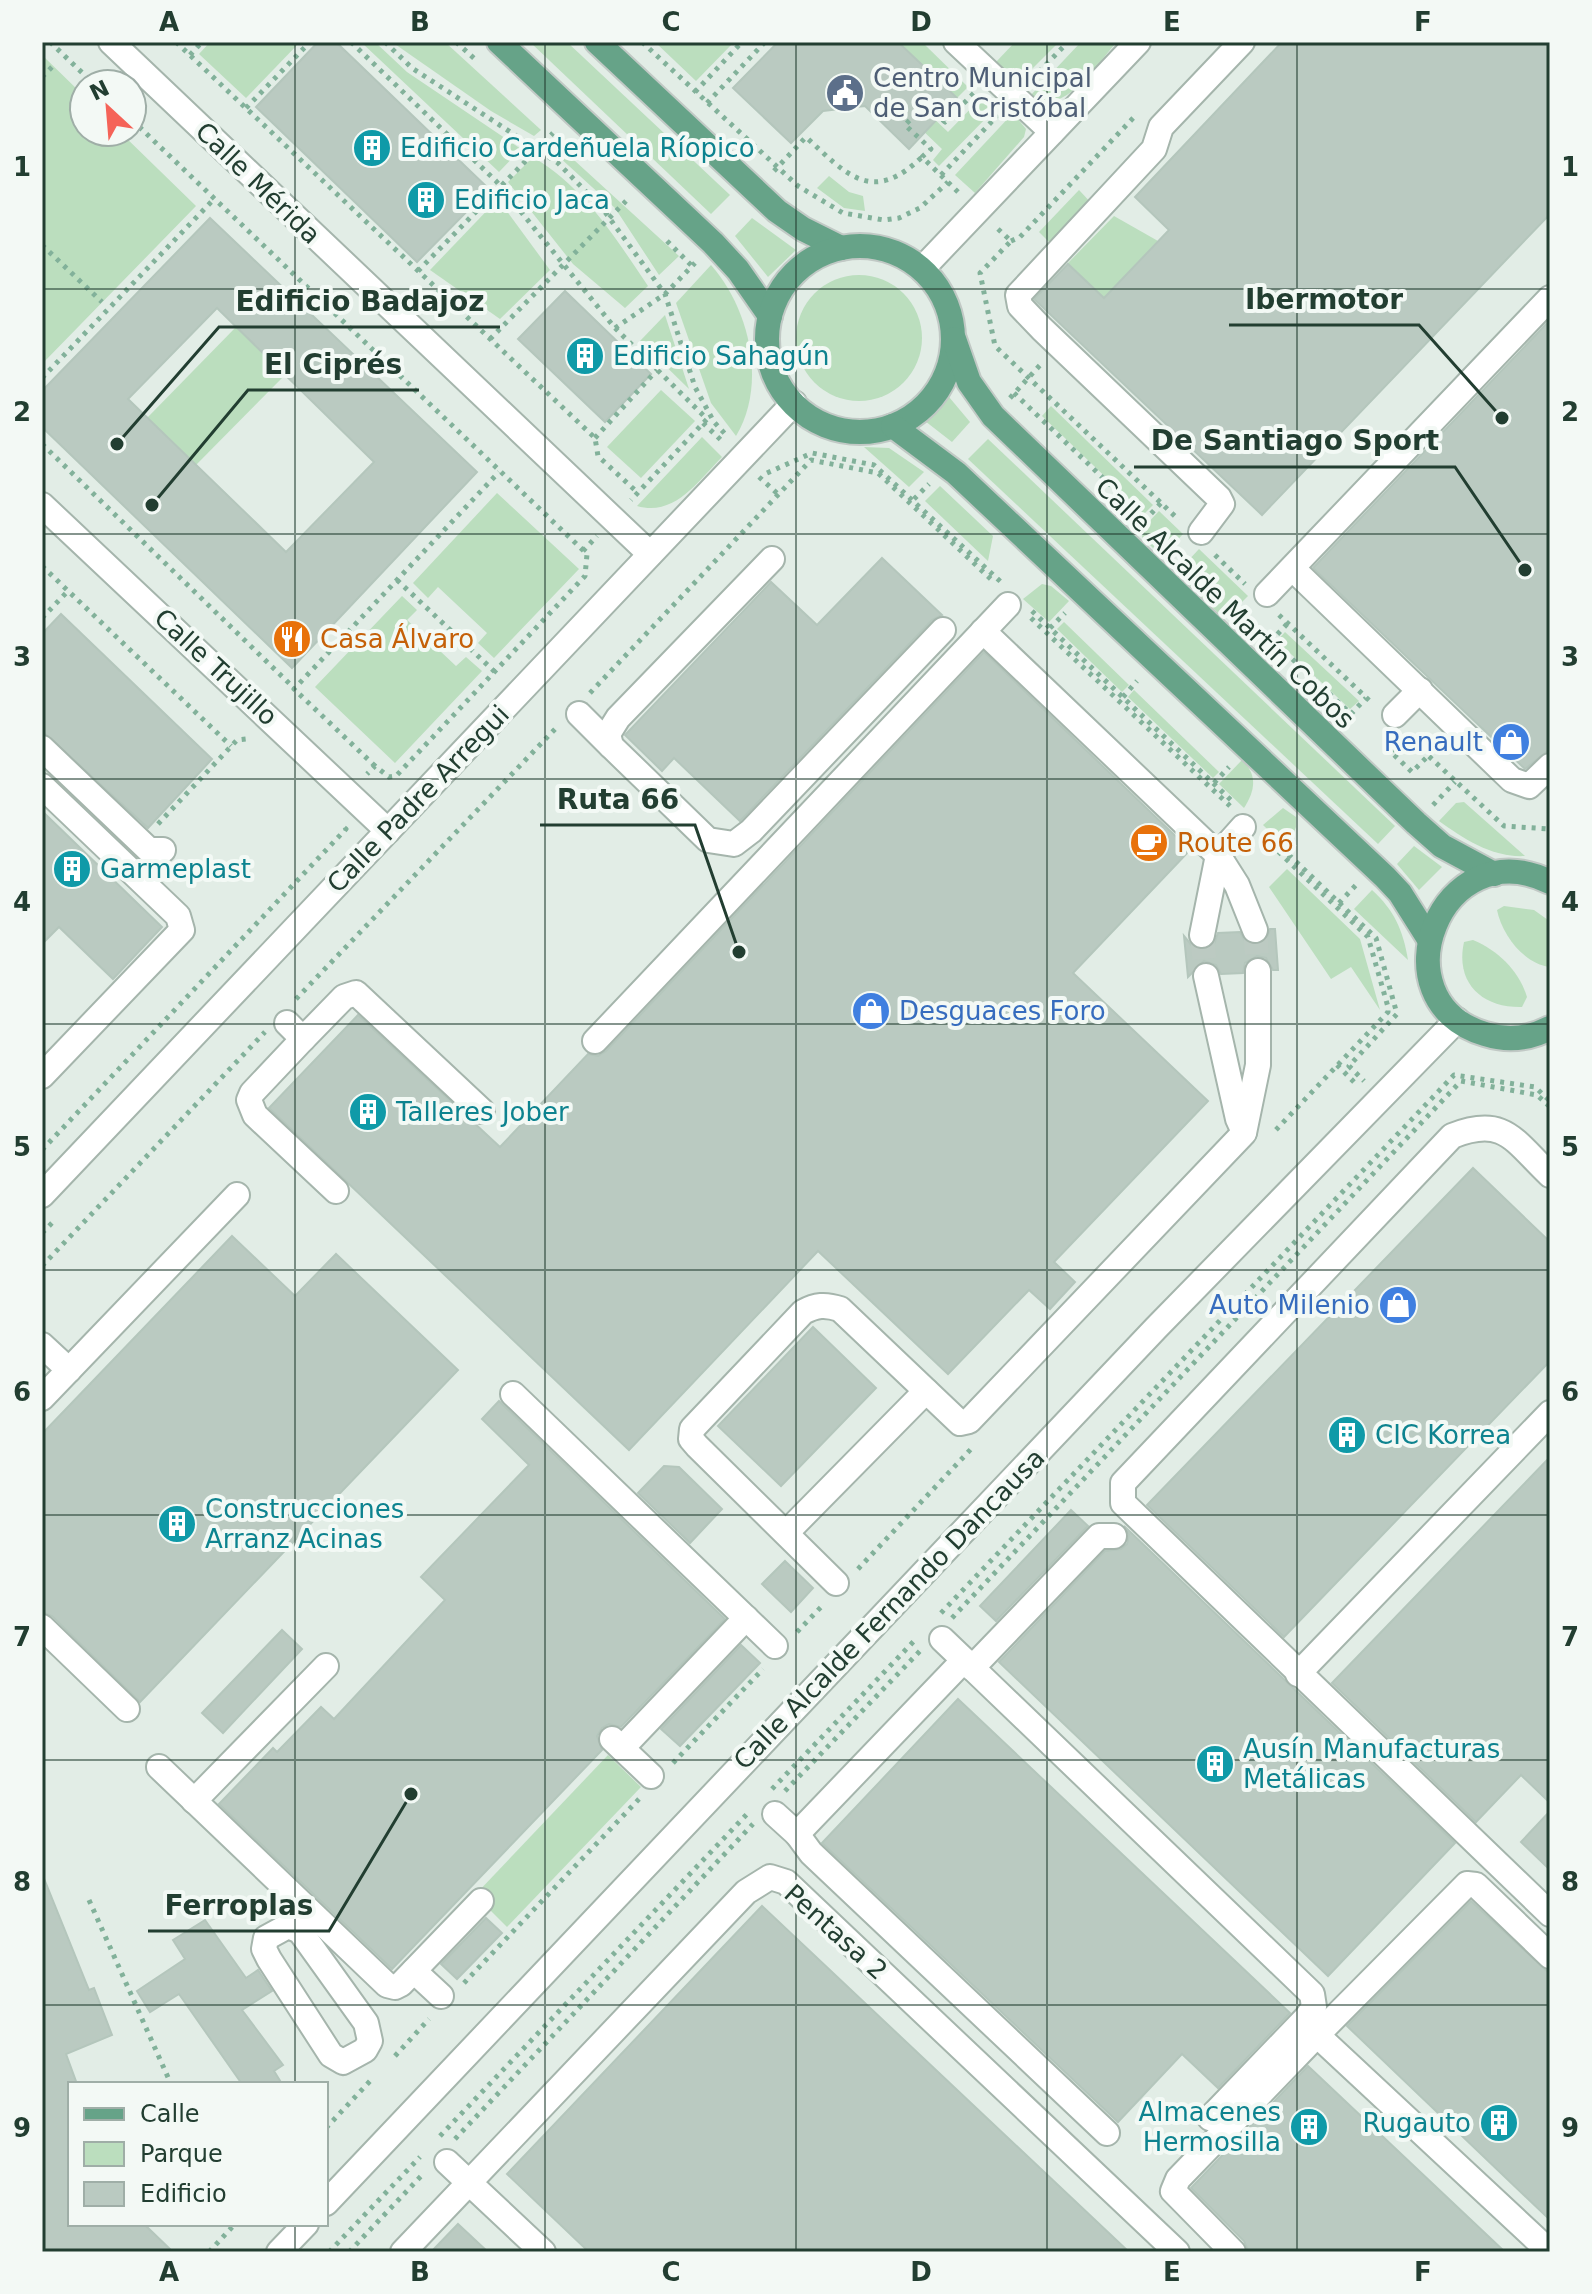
<svg xmlns="http://www.w3.org/2000/svg" width="1592" height="2294" font-family="'DejaVu Sans',sans-serif">
<rect width="100%" height="100%" fill="#e2ede6"/>
<g fill="#bbdebe">
<polygon points="210,42 300,42 246,98 199,54"/>
<polygon points="361,42 375,42 407,72 521,149 499,172"/>
<polygon points="392,42 445,42 541,130 534,136 491,111"/>
<polygon points="530,42 567,42 730,195 711,214"/>
<polygon points="655,42 734,42 696,81"/>
<polygon points="898,42 922,42 968,87 957,98"/>
<polygon points="1015,42 1059,42 1018,83 996,62"/>
<path d="M 1081,42 L 1117,42 C 1097,63 1063,120 1030,96 Z"/>
<polygon points="42,55 84,96 84,132 120,132 196,206 42,364"/>
<polygon points="980,99 993,111 939,166 933,160 942,149 919,127 930,115 948,132"/>
<polygon points="1013,113 1026,129 1024,137 975,193 955,175"/>
<polygon points="551,139 679,256 659,275 615,208 546,145"/>
<path d="M 533,157 C 586,189 614,236 648,286 L 625,308 L 573,264 L 508,182 Z"/>
<polygon points="829,176 849,192 863,196 865,211 844,208 817,188"/>
<polygon points="1079,190 1093,205 1053,246 1039,232"/>
<polygon points="498,199 550,270 500,319 430,270"/>
<polygon points="1114,216 1158,241 1104,298 1067,264"/>
<polygon points="752,218 796,250 768,277 735,236"/>
<path d="M 711,265 C 750,309 767,385 736,436 L 711,403 L 676,303 Z"/>
<circle cx="859" cy="338" r="63"/>
<polygon points="665,315 689,389 640,341"/>
<polygon points="236,327 285,375 196,465 147,418"/>
<polygon points="661,390 695,421 641,478 607,447"/>
<polygon points="949,397 970,422 952,442 925,421"/>
<polygon points="1051,406 1153,505 1144,514 1042,416"/>
<path d="M 702,437 L 722,457 C 698,481 675,517 637,506 Z"/>
<polygon points="988,439 1395,826 1378,844 968,459"/>
<polygon points="864,447 889,448 924,472 909,487"/>
<polygon points="940,486 993,536 988,561 925,501"/>
<polygon points="497,493 579,569 494,658 478,643 487,633 438,587 428,598 413,583"/>
<polygon points="1159,511 1183,534 1170,548 1158,553 1142,537 1144,527"/>
<polygon points="1199,549 1248,596 1233,611 1219,614 1181,577 1186,563"/>
<polygon points="1042,584 1051,586 1069,601 1049,622 1023,599"/>
<polygon points="402,596 417,610 407,620 456,666 466,657 482,671 395,763 315,687"/>
<polygon points="1064,622 1129,685 1122,692 1057,629"/>
<polygon points="1285,632 1359,701 1350,709 1277,641"/>
<polygon points="1134,690 1219,772 1213,778 1128,697"/>
<path d="M 1242,760 C 1258,775 1255,791 1244,808 L 1219,784 Z"/>
<path d="M 1464,802 L 1525,856 C 1493,858 1464,839 1439,821 L 1456,803 Z"/>
<polygon points="1283,808 1296,817 1296,827 1288,849 1263,825"/>
<polygon points="1414,846 1442,867 1419,890 1397,864"/>
<polygon points="1287,869 1360,939 1380,1010 1351,967 1331,979 1269,887"/>
<path d="M 1372,890 C 1394,910 1403,930 1408,960 L 1354,909 Z"/>
<path d="M 1504,906 L 1534,910 L 1548,920 L 1550,967 C 1524,964 1502,935 1497,910 Z"/>
<path d="M 1473,940 C 1499,951 1519,971 1527,997 L 1522,1007 C 1482,1008 1455,983 1464,942 Z"/>
<polygon points="608,1755 641,1787 507,1927 475,1895"/>
</g>
<g fill="#bacac1" stroke="#b4c6bc" stroke-width="2" fill-rule="evenodd">
<polygon points="318,42 336,42 489,189 417,262 256,107"/>
<polygon points="778,42 898,42 957,98 909,149 865,106 823,111 791,143 733,88"/>
<polygon points="1282,42 1550,42 1550,214 1262,515 1034,299 1068,264 1104,298 1169,230 1135,197"/>
<path d="M 210,218 L 477,472 L 292,668 L 42,427 L 42,391 ZM 217,308 L 374,462 L 286,552 L 128,399 Z"/>
<polygon points="565,291 651,374 605,422 518,339"/>
<polygon points="1550,320 1550,749 1525,769 1313,568"/>
<polygon points="882,558 942,615 932,620 740,821 674,758 662,771 625,735 771,582 817,625"/>
<polygon points="61,614 212,759 148,828 42,731 42,634"/>
<polygon points="984,652 1190,850 1073,973 1208,1101 1054,1262 1075,1282 1050,1309 1029,1290 948,1374 818,1251 629,1450 269,1108 358,1015 500,1147 588,1054 598,1056 606,1051"/>
<polygon points="42,811 162,927 113,979 59,927 42,944"/>
<polygon points="1270,929 1275,929 1278,970 1273,970 1266,958 1257,956 1245,963 1243,973 1221,974 1216,965 1204,961 1188,977 1184,936 1193,947 1206,949 1214,944 1218,933 1240,932 1245,941 1254,945 1266,940"/>
<polygon points="1473,1168 1550,1242 1550,1361 1284,1637 1147,1505"/>
<polygon points="232,1236 295,1296 336,1254 458,1370 140,1702 52,1616 42,1612 42,1434"/>
<polygon points="813,1327 876,1388 781,1486 718,1426"/>
<polygon points="499,1401 725,1619 621,1727 609,1724 602,1728 597,1736 602,1750 392,1969 219,1804 273,1748 277,1752 321,1707 334,1719 445,1600 421,1577 529,1465 482,1419"/>
<polygon points="1550,1457 1550,1803 1521,1775 1476,1822 1332,1683"/>
<polygon points="664,1466 679,1467 722,1509 690,1543 638,1493"/>
<polygon points="1071,1510 1088,1526 996,1621 980,1606"/>
<polygon points="1124,1526 1455,1843 1328,1976 999,1662 1105,1551 1121,1549 1127,1544 1129,1535"/>
<polygon points="785,1561 813,1588 791,1612 762,1584"/>
<polygon points="282,1630 302,1649 223,1733 202,1713"/>
<polygon points="741,1645 760,1663 680,1746 661,1729"/>
<polygon points="958,1699 1290,2013 1218,2088 1182,2054 1118,2122 822,1843"/>
<polygon points="1550,1811 1550,1870 1521,1842"/>
<polygon points="43,1876 89,1990 94,1988 112,2035 66,2054 77,2084 70,2084 70,2224 144,2224 173,2252 42,2252"/>
<polygon points="1471,1901 1550,1974 1550,2220 1347,2026"/>
<polygon points="762,1906 1129,2252 589,2252 507,2174"/>
<polygon points="486,1918 502,1933 457,1979 441,1964"/>
<polygon points="205,1920 246,1978 258,1970 272,1991 242,2010 283,2065 274,2071 282,2084 242,2084 179,1994 150,2012 137,1991 185,1959 173,1940"/>
<polygon points="1308,2066 1505,2252 1248,2250 1244,2241 1191,2188"/>
<polygon points="458,2224 488,2252 431,2252"/>
</g>
<g fill="none" stroke-linecap="round" stroke-linejoin="round">
<g stroke="#bccac2" stroke-width="24" stroke-dasharray="24 12" stroke-linecap="butt">
<polyline points="1255,930 1258,971"/>
<polyline points="1202,935 1206,976"/>
</g>
<g stroke="#a5b5ac" stroke-width="28">
<g id="minor">
<polyline points="111,42 650,554"/>
<polyline points="956,42 1052,132"/>
<polyline points="922,269 1138,42"/>
<polyline points="42,505 388,831"/>
<polyline points="1201,532 1222,504 1219,498 1042,329 1020,306 1018,295 1154,149 1161,127 1242,42"/>
<polyline points="772,559 618,718 608,734 611,746 708,840 734,844 751,831 943,630"/>
<polyline points="1293,569 1512,780 1529,786 1550,766"/>
<polyline points="1267,594 1550,298"/>
<polyline points="983,631 1218,855 1237,885 1255,930"/>
<polyline points="579,714 611,746"/>
<polyline points="1395,715 1420,690"/>
<polyline points="42,748 149,850 163,850"/>
<polyline points="42,786 178,916 182,930 42,1076"/>
<polyline points="1202,935 1218,855 1243,827"/>
<polyline points="1206,976 1238,1119 1244,1132"/>
<polyline points="287,1023 303,1039 344,997 356,993 482,1111"/>
<polyline points="303,1039 252,1093 249,1100 255,1115 336,1191"/>
<polyline points="595,1041 1008,605"/>
<path d="M 1550,1175 C 1514,1141 1505,1115 1452,1136 L 1123,1483 L 1123,1503 L 1550,1914"/>
<polyline points="42,1195 794,403"/>
<polyline points="42,1345 69,1370"/>
<polyline points="513,1394 775,1646"/>
<polyline points="42,1398 237,1195"/>
<polyline points="786,1533 926,1391"/>
<path d="M 836,1583 L 697,1446 L 691,1439 L 692,1429 L 803,1312 C 816,1305 825,1304 840,1309 L 960,1423 L 969,1421 L 1244,1133 L 1258,1065 L 1258,971"/>
<polyline points="42,1627 127,1709"/>
<polyline points="942,1639 964,1660"/>
<polyline points="972,1668 1099,1536 1114,1536"/>
<polyline points="1298,1674 1550,1413"/>
<polyline points="612,1739 651,1776"/>
<polyline points="622,1748 746,1618"/>
<polyline points="159,1767 387,1985 395,1987 401,1984 481,1901"/>
<polyline points="194,1801 326,1666"/>
<polyline points="775,1814 797,1834 964,1660 1312,1994 1314,2007 1307,2017 1210,2118"/>
<polyline points="797,1834 811,1853 1107,2133"/>
<polygon points="288,1926 300,1931 366,2023 370,2041 365,2050 343,2062 331,2055 269,1959 264,1949 266,1938"/>
<polyline points="1550,1956 1476,1885 1467,1884 1317,2035 1550,2252"/>
<polyline points="414,1971 441,1996"/>
<polyline points="447,2162 543,2252"/>
<polyline points="326,2203 1156,1328 1457,1020"/>
<polyline points="279,2252 306,2224"/>
<polyline points="403,2252 746,1892 770,1877 786,1882 1177,2252"/>
<polyline points="1233,2252 1173,2191 1178,2179 1317,2035"/>
</g>
</g>
<g stroke="#c1c9c5" stroke-width="28">
<g id="major">
<polyline points="499,42 713,243 738,270 770,316"/>
<polyline points="597,42 777,211 803,229 841,248"/>
<circle cx="860" cy="339" r="93"/>
<polyline points="954,339 969,382 993,416 1416,823 1442,846 1494,874"/>
<polyline points="893,426 956,473 1385,877 1400,893 1429,939"/>
<path d="M 1550,882 C 1441,828 1374,1001 1485,1034 C 1507,1041 1529,1039 1550,1028"/>
</g>
</g>
<g stroke="#82b19a" stroke-width="5" stroke-dasharray="4 6" stroke-linecap="butt">
<polyline points="50,42 94,84"/>
<polyline points="176,42 595,438 598,456 638,493"/>
<polyline points="351,42 496,181 615,328 707,419 631,500"/>
<polyline points="385,42 412,68 558,163 602,208 665,294 695,387 714,422 728,437"/>
<polyline points="456,42 477,61"/>
<polyline points="642,42 798,186 843,213 884,220 899,218 920,208 948,182"/>
<polyline points="190,55 202,42"/>
<polyline points="42,77 53,66"/>
<polyline points="1032,79 1068,42"/>
<polyline points="695,92 742,42"/>
<polyline points="707,103 765,42"/>
<polyline points="246,108 310,42"/>
<polyline points="132,120 587,554 585,576 396,776 389,777 375,766 367,774"/>
<path d="M 774,171 L 806,137 C 847,175 872,205 922,157"/>
<polyline points="941,175 998,115"/>
<polyline points="958,192 922,157 931,149 905,125 926,104 945,122 974,93"/>
<polyline points="998,229 1011,241 980,273 995,346 1179,520"/>
<polyline points="667,241 692,266"/>
<polyline points="1011,241 1020,237 1136,115"/>
<polyline points="42,245 102,302"/>
<polyline points="418,271 553,133"/>
<polyline points="615,328 665,294 695,263"/>
<polyline points="490,339 626,201"/>
<polyline points="42,378 214,199"/>
<polyline points="1014,393 1146,519 1161,503"/>
<polyline points="1010,398 1041,364"/>
<polyline points="703,423 723,442"/>
<polyline points="595,438 657,370"/>
<polyline points="42,444 294,688"/>
<polyline points="767,473 812,453 874,465 1001,582"/>
<polyline points="759,477 779,495"/>
<polyline points="914,499 929,484"/>
<polyline points="583,551 597,536"/>
<polyline points="1215,555 1245,584"/>
<polyline points="42,566 231,746"/>
<polyline points="397,580 495,672"/>
<polyline points="1032,611 1233,802"/>
<polyline points="1279,615 1373,704"/>
<polyline points="42,618 68,591"/>
<polyline points="1031,618 1230,806"/>
<polyline points="1287,624 1272,640 1351,714 1366,698"/>
<polyline points="1050,628 1065,613"/>
<polyline points="590,693 811,460 878,473 995,583"/>
<polyline points="1123,697 1137,681"/>
<polyline points="1407,736 1504,826 1550,829"/>
<polyline points="1402,741 1391,752 1412,772 1428,756"/>
<polyline points="375,766 294,689 499,472"/>
<polyline points="1214,783 1229,767"/>
<polyline points="1433,805 1455,782"/>
<polyline points="158,824 237,740 246,739 250,742"/>
<polyline points="1267,834 1376,938 1397,1014 1349,1066 1364,1081"/>
<polyline points="1264,838 1368,937 1388,1007 1388,1012 1272,1134"/>
<polyline points="1339,903 1357,884"/>
<polyline points="296,999 558,726"/>
<polyline points="1337,1065 1356,1084"/>
<polyline points="42,1150 346,829 343,827"/>
<polyline points="42,1233 55,1220"/>
<polyline points="42,1266 265,1032"/>
<polyline points="858,1569 972,1448"/>
<polyline points="941,1613 1454,1075 1535,1087 1550,1101"/>
<polyline points="952,1618 1461,1081 1537,1095 1550,1107"/>
<polyline points="797,1632 823,1605"/>
<polyline points="673,1763 763,1669"/>
<polyline points="772,1789 915,1640"/>
<polyline points="785,1791 920,1651"/>
<polyline points="89,1900 171,2084"/>
<polyline points="464,1983 639,1799"/>
<polyline points="395,2056 429,2019"/>
<polyline points="326,2128 371,2080"/>
<polyline points="440,2136 748,1813"/>
<polyline points="455,2139 753,1824"/>
<polyline points="209,2252 235,2224"/>
<polyline points="329,2252 420,2157"/>
<polyline points="349,2252 424,2173"/>
</g>
<use href="#minor" stroke="#fff" stroke-width="24"/>
<use href="#major" stroke="#66a388" stroke-width="24"/>
</g>
<path fill="none" stroke="#223e31" stroke-width="2" stroke-opacity="0.55" d="M 295,42 L 295,2084M 545,42 L 545,2252M 796,42 L 796,2252M 1047,42 L 1047,2252M 1297,42 L 1297,2252M 42,289 L 1550,289M 42,534 L 1550,534M 42,779 L 1550,779M 42,1024 L 1550,1024M 42,1270 L 1550,1270M 42,1515 L 1550,1515M 42,1760 L 1550,1760M 42,2005 L 1550,2005M 295,2224 L 295,2252"/>
<defs>
<g id="civic-disc" transform="scale(2)"><circle r="9.5" fill="#5c6f8a" stroke="#f3f9f5"/><path d="M-.6-6.5H3V-4.5H.6V-3L4-1V1h2V6H-6V1h2V-1L-.6-3ZM-1.2 2.5V6h2.4V2.5Z" fill="#fff"/></g>
<g id="building-disc" transform="scale(2)"><circle r="9.5" fill="#0f9aa8" stroke="#f3f9f5"/><path d="M-4-6H4V6H1V3H-1V6H-4ZM-2.5-4.3h1.7v1.8h-1.7ZM.8-4.3h1.7v1.8H.8ZM-2.5-1h1.7V.8h-1.7ZM.8-1h1.7V.8H.8Z" fill="#fff"/></g>
<g id="restaurant-disc" transform="scale(2)"><circle r="9.5" fill="#e8710a" stroke="#f3f9f5"/><path d="M-5-6h1v4h1v-4h1v4h1v-4h1v5L-1.5 .5V6h-2V.5L-5-1ZM5-6V6H3V1.5H1.5Q1.5-4 5-6Z" fill="#fff"/></g>
<g id="shop-disc" transform="scale(2)"><circle r="9.5" fill="#3f7fe0" stroke="#f3f9f5"/><path d="M-5-2.5h2.3a2.7 3.5 0 0 1 5.4 0H5L5.5 6h-11ZM-1.5-2.5h3a1.5 2.3 0 0 0-3 0Z" fill="#fff"/></g>
<g id="cafe-disc" transform="scale(2)"><circle r="9.5" fill="#e8710a" stroke="#f3f9f5"/><path d="M-5.5-4.5H6V0H3Q3 3.5 0 3.5H-2.5Q-5.5 3.5-5.5 0ZM3-3.2v2h1.7v-2ZM-6 4.5H4V6H-6Z" fill="#fff"/></g>
</defs>
<g fill-rule="evenodd">
<use href="#civic-disc" x="845" y="93"/>
<use href="#building-disc" x="372" y="148"/>
<use href="#building-disc" x="426" y="200"/>
<use href="#building-disc" x="585" y="356"/>
<use href="#restaurant-disc" x="292" y="639"/>
<use href="#shop-disc" x="1511" y="742"/>
<use href="#cafe-disc" x="1149" y="843"/>
<use href="#building-disc" x="72" y="869"/>
<use href="#shop-disc" x="871" y="1011"/>
<use href="#building-disc" x="368" y="1112"/>
<use href="#shop-disc" x="1398" y="1305"/>
<use href="#building-disc" x="1347" y="1435"/>
<use href="#building-disc" x="177" y="1524"/>
<use href="#building-disc" x="1215" y="1764"/>
<use href="#building-disc" x="1499" y="2123"/>
<use href="#building-disc" x="1309" y="2127"/>
</g>
<g text-anchor="middle" stroke-width="8" stroke-linejoin="round" paint-order="stroke">
<g font-size="26" fill="#4e5e75" stroke="#f3f9f5" text-anchor="start">
<text x="873" y="87">Centro Municipal<tspan x="873" dy="30">de San Cristóbal</tspan></text>
</g>
<g font-size="26" fill="#0d838f" stroke="#f3f9f5" text-anchor="start">
<text x="400" y="157">Edificio Cardeñuela Ríopico</text>
<text x="454" y="209">Edificio Jaca</text>
<text x="613" y="365">Edificio Sahagún</text>
<text x="100" y="878">Garmeplast</text>
<text x="396" y="1121">Talleres Jober</text>
<text x="1375" y="1444">CIC Korrea</text>
<text x="205" y="1518">Construcciones<tspan x="205" dy="30">Arranz Acinas</tspan></text>
<text x="1243" y="1758">Ausín Manufacturas<tspan x="1243" dy="30">Metálicas</tspan></text>
<text x="1281" y="2121" text-anchor="end">Almacenes<tspan x="1281" dy="30">Hermosilla</tspan></text>
<text x="1471" y="2132" text-anchor="end">Rugauto</text>
</g>
<g font-size="26" fill="#223e31" stroke="#f3f9f5">
<text transform="translate(258 183) rotate(44)" y="9">Calle Mérida</text>
<text transform="translate(1225 603) rotate(44)" y="9">Calle Alcalde Martín Cobos</text>
<text transform="translate(216 667) rotate(43)" y="9">Calle Trujillo</text>
<text transform="translate(418 799) rotate(-46)" y="9">Calle Padre Arregui</text>
<text transform="translate(889 1609) rotate(-46)" y="9">Calle Alcalde Fernando Dancausa</text>
<text transform="translate(836 1932) rotate(42)" y="9">Pentasa 2</text>
</g>
<g font-size="26" fill="#c56008" stroke="#f3f9f5" text-anchor="start">
<text x="320" y="648">Casa Álvaro</text>
<text x="1177" y="852">Route 66</text>
</g>
<g font-size="26" fill="#366cbe" stroke="#f3f9f5" text-anchor="end">
<text x="1483" y="751">Renault</text>
<text x="899" y="1020" text-anchor="start">Desguaces Foro</text>
<text x="1370" y="1314">Auto Milenio</text>
</g>
</g>
<path fill="none" stroke="#223e31" stroke-width="3" d="M1502 418L1419 325H1229M117 444L219 327H500M152 505L248 390H419M1525 570L1455 467H1134M739 952L695 825H540M411 1794L329 1931H148"/>
<g fill="#223e31" stroke="#f3f9f5" stroke-width="3">
<circle cx="1502" cy="418" r="8"/>
<circle cx="117" cy="444" r="8"/>
<circle cx="152" cy="505" r="8"/>
<circle cx="1525" cy="570" r="8"/>
<circle cx="739" cy="952" r="8"/>
<circle cx="411" cy="1794" r="8"/>
</g>
<g font-size="28" text-anchor="middle" font-weight="bold" fill="#223e31" stroke="#f3f9f5" stroke-width="8" stroke-linejoin="round" paint-order="stroke">
<text x="1324" y="309">Ibermotor</text>
<text x="360" y="311">Edificio Badajoz</text>
<text x="333" y="374">El Ciprés</text>
<text x="1295" y="450">De Santiago Sport</text>
<text x="618" y="809">Ruta 66</text>
<text x="239" y="1915">Ferroplas</text>
</g>
<rect width="1592" height="2294" fill="none" stroke="#f3f9f5" stroke-width="88"/>
<rect x="68" y="2082" width="260" height="144" fill="#f3f9f5" stroke="#9faea7" stroke-width="2"/>
<rect x="84" y="2108" width="40" height="12" fill="#66a388" stroke="#9faea7" stroke-width="2"/>
<text x="140" y="2122" font-size="24" fill="#223e31">Calle</text>
<rect x="84" y="2142" width="40" height="24" fill="#bbdebe" stroke="#9faea7" stroke-width="2"/>
<text x="140" y="2162" font-size="24" fill="#223e31">Parque</text>
<rect x="84" y="2182" width="40" height="24" fill="#bacac1" stroke="#9faea7" stroke-width="2"/>
<text x="140" y="2202" font-size="24" fill="#223e31">Edificio</text>
<g transform="translate(108 108) rotate(334)"><circle r="38" fill="#f3f9f5" stroke="#9faea7" stroke-width="2"/>
<path d="M0-6L14 30L0 20L-14 30Z" fill="#f56358"/>
<text y="-12" font-size="22" font-weight="bold" text-anchor="middle" fill="#223e31">N</text>
</g>
<rect x="44" y="44" width="1504" height="2206" fill="none" stroke="#223e31" stroke-width="3"/>
<g font-size="26" text-anchor="middle" font-weight="bold" fill="#223e31">
<text x="169" y="31">A</text>
<text x="420" y="31">B</text>
<text x="671" y="31">C</text>
<text x="921" y="31">D</text>
<text x="1172" y="31">E</text>
<text x="1423" y="31">F</text>
<text x="22" y="176">1</text>
<text x="1570" y="176">1</text>
<text x="22" y="421">2</text>
<text x="1570" y="421">2</text>
<text x="22" y="666">3</text>
<text x="1570" y="666">3</text>
<text x="22" y="911">4</text>
<text x="1570" y="911">4</text>
<text x="22" y="1156">5</text>
<text x="1570" y="1156">5</text>
<text x="22" y="1401">6</text>
<text x="1570" y="1401">6</text>
<text x="22" y="1646">7</text>
<text x="1570" y="1646">7</text>
<text x="22" y="1891">8</text>
<text x="1570" y="1891">8</text>
<text x="22" y="2137">9</text>
<text x="1570" y="2137">9</text>
<text x="169" y="2281">A</text>
<text x="420" y="2281">B</text>
<text x="671" y="2281">C</text>
<text x="921" y="2281">D</text>
<text x="1172" y="2281">E</text>
<text x="1423" y="2281">F</text>
</g>
</svg>
